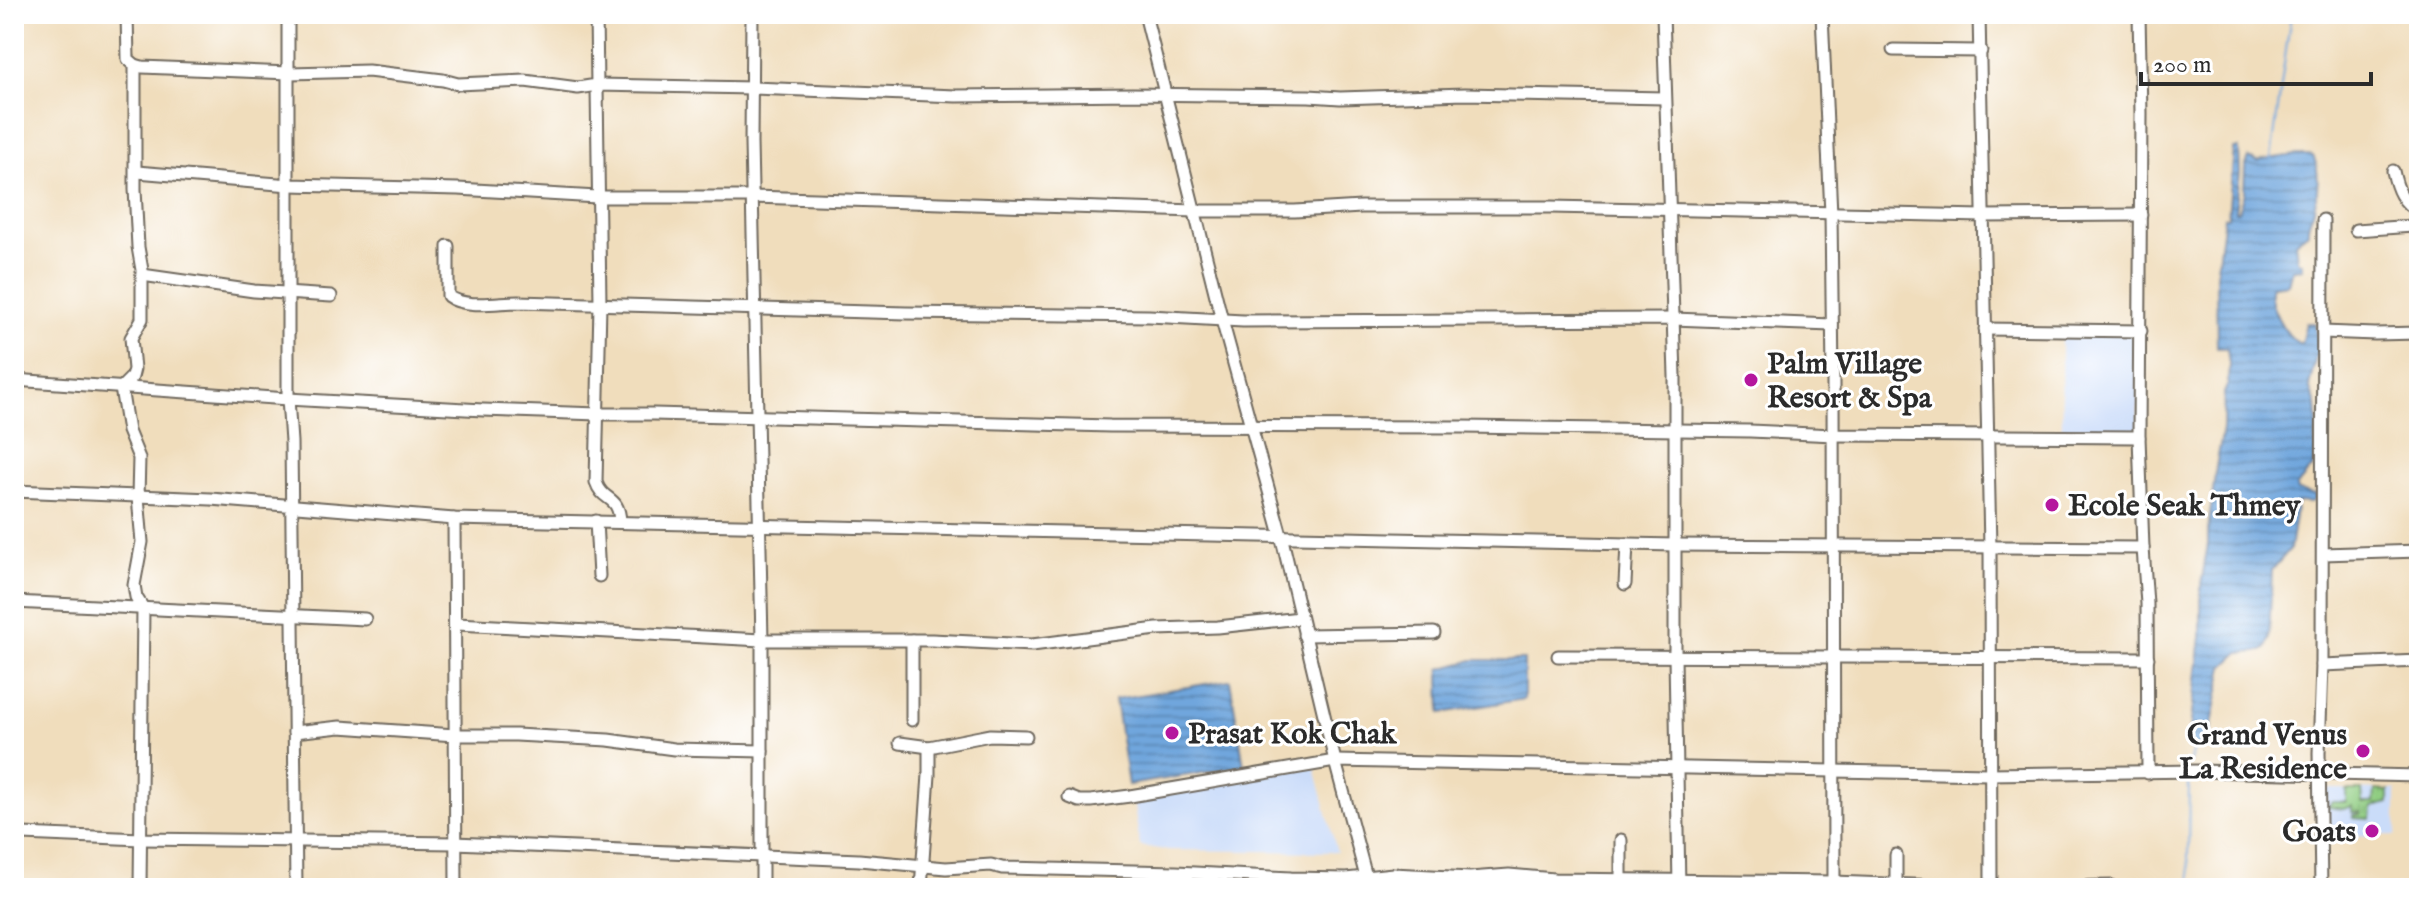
<svg xmlns="http://www.w3.org/2000/svg" width="2433" height="902" font-family="'IM FELL English',serif">
<defs>
<pattern id="park-tufts" width="24" height="20" patternUnits="userSpaceOnUse" patternTransform="scale(2)"><rect width="24" height="20" fill="#90cd82"/><path d="M3 7l-1-3M5 7V3M7 7l1-3M15 17l-1-3M17 17v-4M19 17l1-3" fill="none" stroke="#7cb070"/></pattern>
<pattern id="water-rules" width="6" height="5" patternUnits="userSpaceOnUse" patternTransform="scale(2)"><rect width="6" height="5" fill="#6fa6dd"/><path d="M0 2.5h6" fill="none" stroke="#5b87b3"/></pattern>
</defs>
<rect width="100%" height="100%" fill="#fff"/>
<filter id="ink" filterUnits="userSpaceOnUse"><feTurbulence type="fractalNoise" baseFrequency=".0125" numOctaves="2"/><feDisplacementMap in="SourceGraphic" scale="16" xChannelSelector="R" yChannelSelector="G"/><feConvolveMatrix kernelMatrix="1 2 1 2 8 2 1 2 1" color-interpolation-filters="sRGB"/></filter>
<filter id="wash" filterUnits="userSpaceOnUse"><feTurbulence type="fractalNoise" baseFrequency=".006" numOctaves="4" result="noise"/><feDisplacementMap in="SourceGraphic" scale="32" xChannelSelector="R" yChannelSelector="G"/><feGaussianBlur stdDeviation="1.8" result="paint"/><feColorMatrix in="noise" values="0 0 0 0 0 0 0 0 0 0 0 0 0 0 0 0 0 1.4 0 .05"/><feComposite in="paint" operator="in"/></filter>
<g filter="url(#wash)">
<rect width="100%" height="100%" fill="#f0ddbc"/>
<g fill="#cadcf9">
<polygon points="2061,333 2138,333 2138,435 2062,435"/>
<polygon points="1314,764 1337,852 1166,850 1140,846 1133,799"/>
<polygon points="2326,789 2396,790 2396,835 2326,836"/>
</g>
<polygon fill="url(#park-tufts)" stroke="#5e7c56" stroke-width="2" points="2346,790 2362,790 2363,803 2374,803 2375,790 2389,791 2389,803 2372,807 2371,819 2353,818 2353,815 2361,814 2361,812 2352,812 2352,806 2344,809 2328,807 2333,802 2346,802"/>
<g fill="url(#water-rules)" stroke="#4d6884" stroke-width="2">
<path d="M 2239,148 L 2240,173 L 2235,211 L 2238,211 L 2244,193 L 2245,168 L 2249,158 L 2257,162 C 2267,158 2305,153 2313,156 C 2320,169 2318,193 2314,208 C 2312,217 2307,222 2308,232 L 2295,242 L 2297,260 L 2302,263 L 2302,268 L 2292,269 L 2288,284 L 2272,286 C 2266,302 2285,338 2301,344 L 2306,323 L 2315,323 L 2318,347 L 2309,387 L 2316,404 L 2317,418 L 2314,466 L 2296,487 L 2297,491 L 2316,495 L 2315,500 L 2311,503 L 2297,502 L 2290,549 L 2272,570 L 2269,640 L 2266,648 L 2257,652 L 2239,653 L 2224,667 L 2208,743 L 2188,748 L 2201,637 L 2201,585 L 2208,544 L 2208,530 L 2216,467 L 2223,429 L 2224,393 L 2228,384 L 2229,364 L 2227,348 L 2217,348 L 2216,275 L 2224,217 L 2228,217 L 2234,149 Z"/>
<polygon points="1473,660 1524,660 1524,699 1441,713 1440,669"/>
<polygon points="1230,680 1244,766 1128,785 1115,699"/>
</g>
<g fill="none" stroke-linecap="round" stroke-linejoin="round">
<g stroke="#6fa6dd" stroke-width="2">
<polyline points="2271,159 2291,14"/>
<polyline points="2189,765 2194,745"/>
<polyline points="2189,778 2188,857 2191,888"/>
</g>
</g>
</g>
<g filter="url(#ink)">
<g fill="none" stroke-linecap="round" stroke-linejoin="round">
<g stroke="#70695e" stroke-width="15">
<g id="minor">
<polyline points="127,14 128,59 135,65 142,67 290,73 368,71 443,80 458,84 525,81 578,88 597,85 753,88 956,96 1132,94 1309,96 1340,98 1465,94 1665,98"/>
<polyline points="288,14 288,399 291,442 296,888"/>
<path d="M 596,14 L 600,304 L 596,482 C 603,503 619,494 620,522"/>
<polyline points="752,14 751,143 762,640 762,888"/>
<polyline points="1145,14 1222,320 1281,535 1335,761 1369,888"/>
<polyline points="1663,14 1675,376 1675,656 1679,888"/>
<polyline points="1822,14 1831,214 1833,378 1834,887"/>
<polyline points="1979,14 1990,548 1991,888"/>
<polyline points="2139,14 2141,113 2139,437 2143,548 2147,604 2148,773"/>
<polyline points="1893,50 1981,51"/>
<polyline points="135,65 135,189 138,247 142,270 142,319 131,338 134,369 132,377 121,388 128,431 139,458 138,497 142,542 134,585 136,597 143,608 140,888"/>
<path d="M 2393,171 C 2397,190 2402,202 2419,212"/>
<polyline points="137,172 290,185 458,189 597,197 753,197 1196,211 1295,211 1361,207 1551,207 1984,216 2141,215"/>
<polyline points="2356,230 2413,226 2419,222"/>
<path d="M 448,246 L 448,296 C 465,309 498,302 518,302 L 906,313 L 1149,316 L 1243,321 L 1673,319 L 1832,325"/>
<polyline points="142,275 254,291 331,296"/>
<polyline points="1985,329 2141,331"/>
<polyline points="2323,332 2375,334 2419,333"/>
<polyline points="14,380 288,399 483,410 598,414 654,414 1110,426 1463,427 1750,431 1834,435 2139,437"/>
<polyline points="14,491 211,499 454,519 1675,545 2143,548"/>
<polyline points="454,519 456,888"/>
<polyline points="596,521 599,576"/>
<polyline points="2323,554 2419,551"/>
<polyline points="1625,584 1627,544"/>
<polyline points="14,602 365,619"/>
<polyline points="457,624 762,640 932,640 1032,645 1157,629 1218,627 1300,618"/>
<polyline points="1304,635 1434,633"/>
<polyline points="1558,656 2148,658"/>
<polyline points="2322,665 2419,661"/>
<polyline points="912,720 912,640"/>
<polyline points="294,732 340,727 455,735 516,735 608,740 674,749 762,751"/>
<polyline points="900,743 929,747 990,735 1026,736"/>
<polyline points="1069,797 1079,801 1091,801 1130,796 1335,761 1989,774 2198,771 2419,776"/>
<polyline points="23,834 141,839 455,843 859,860 946,868 991,865 1002,868 1176,872 1291,878 1346,879 1393,874 1470,878 1509,875 1554,879 1834,882 1991,888 2112,886"/>
<polyline points="1621,840 1621,878"/>
<polyline points="1896,886 1896,855"/>
<polyline points="921,888 929,775 929,747"/>
<polyline points="2321,888 2319,753 2322,665 2323,220"/>
</g>
</g>
<use href="#minor" stroke="#fff" stroke-width="11"/>
</g>
</g>
<g fill="#b5179e" stroke="#fff" stroke-width="3">
<circle cx="1751" cy="380" r="8"/>
<circle cx="2052" cy="505" r="8"/>
<circle cx="1172" cy="733" r="8"/>
<circle cx="2363" cy="751" r="8"/>
<circle cx="2372" cy="831" r="8"/>
</g>
<g text-anchor="middle" stroke-width="6" stroke-linejoin="round" paint-order="stroke">
<g font-size="30" font-weight="bold" fill="#2b2b2b" stroke="#fff" text-anchor="start">
<text x="1767" y="373">Palm Village<tspan x="1767" dy="34">Resort &amp; Spa</tspan></text>
<text x="2068" y="515">Ecole Seak Thmey</text>
<text x="1188" y="743">Prasat Kok Chak</text>
<text x="2347" y="744" text-anchor="end">Grand Venus<tspan x="2347" dy="34">La Residence</tspan></text>
<text x="2356" y="841" text-anchor="end">Goats</text>
</g>
</g>
<rect width="2433" height="902" fill="none" stroke="#fff" stroke-width="48"/>
<path d="M2141 72v12h230v-12" fill="none" stroke="#2b2b2b" stroke-width="4"/>
<text x="2153" y="72" font-size="24" fill="#2b2b2b" stroke="#ffffff" stroke-width="6" paint-order="stroke">200 m</text>
</svg>
